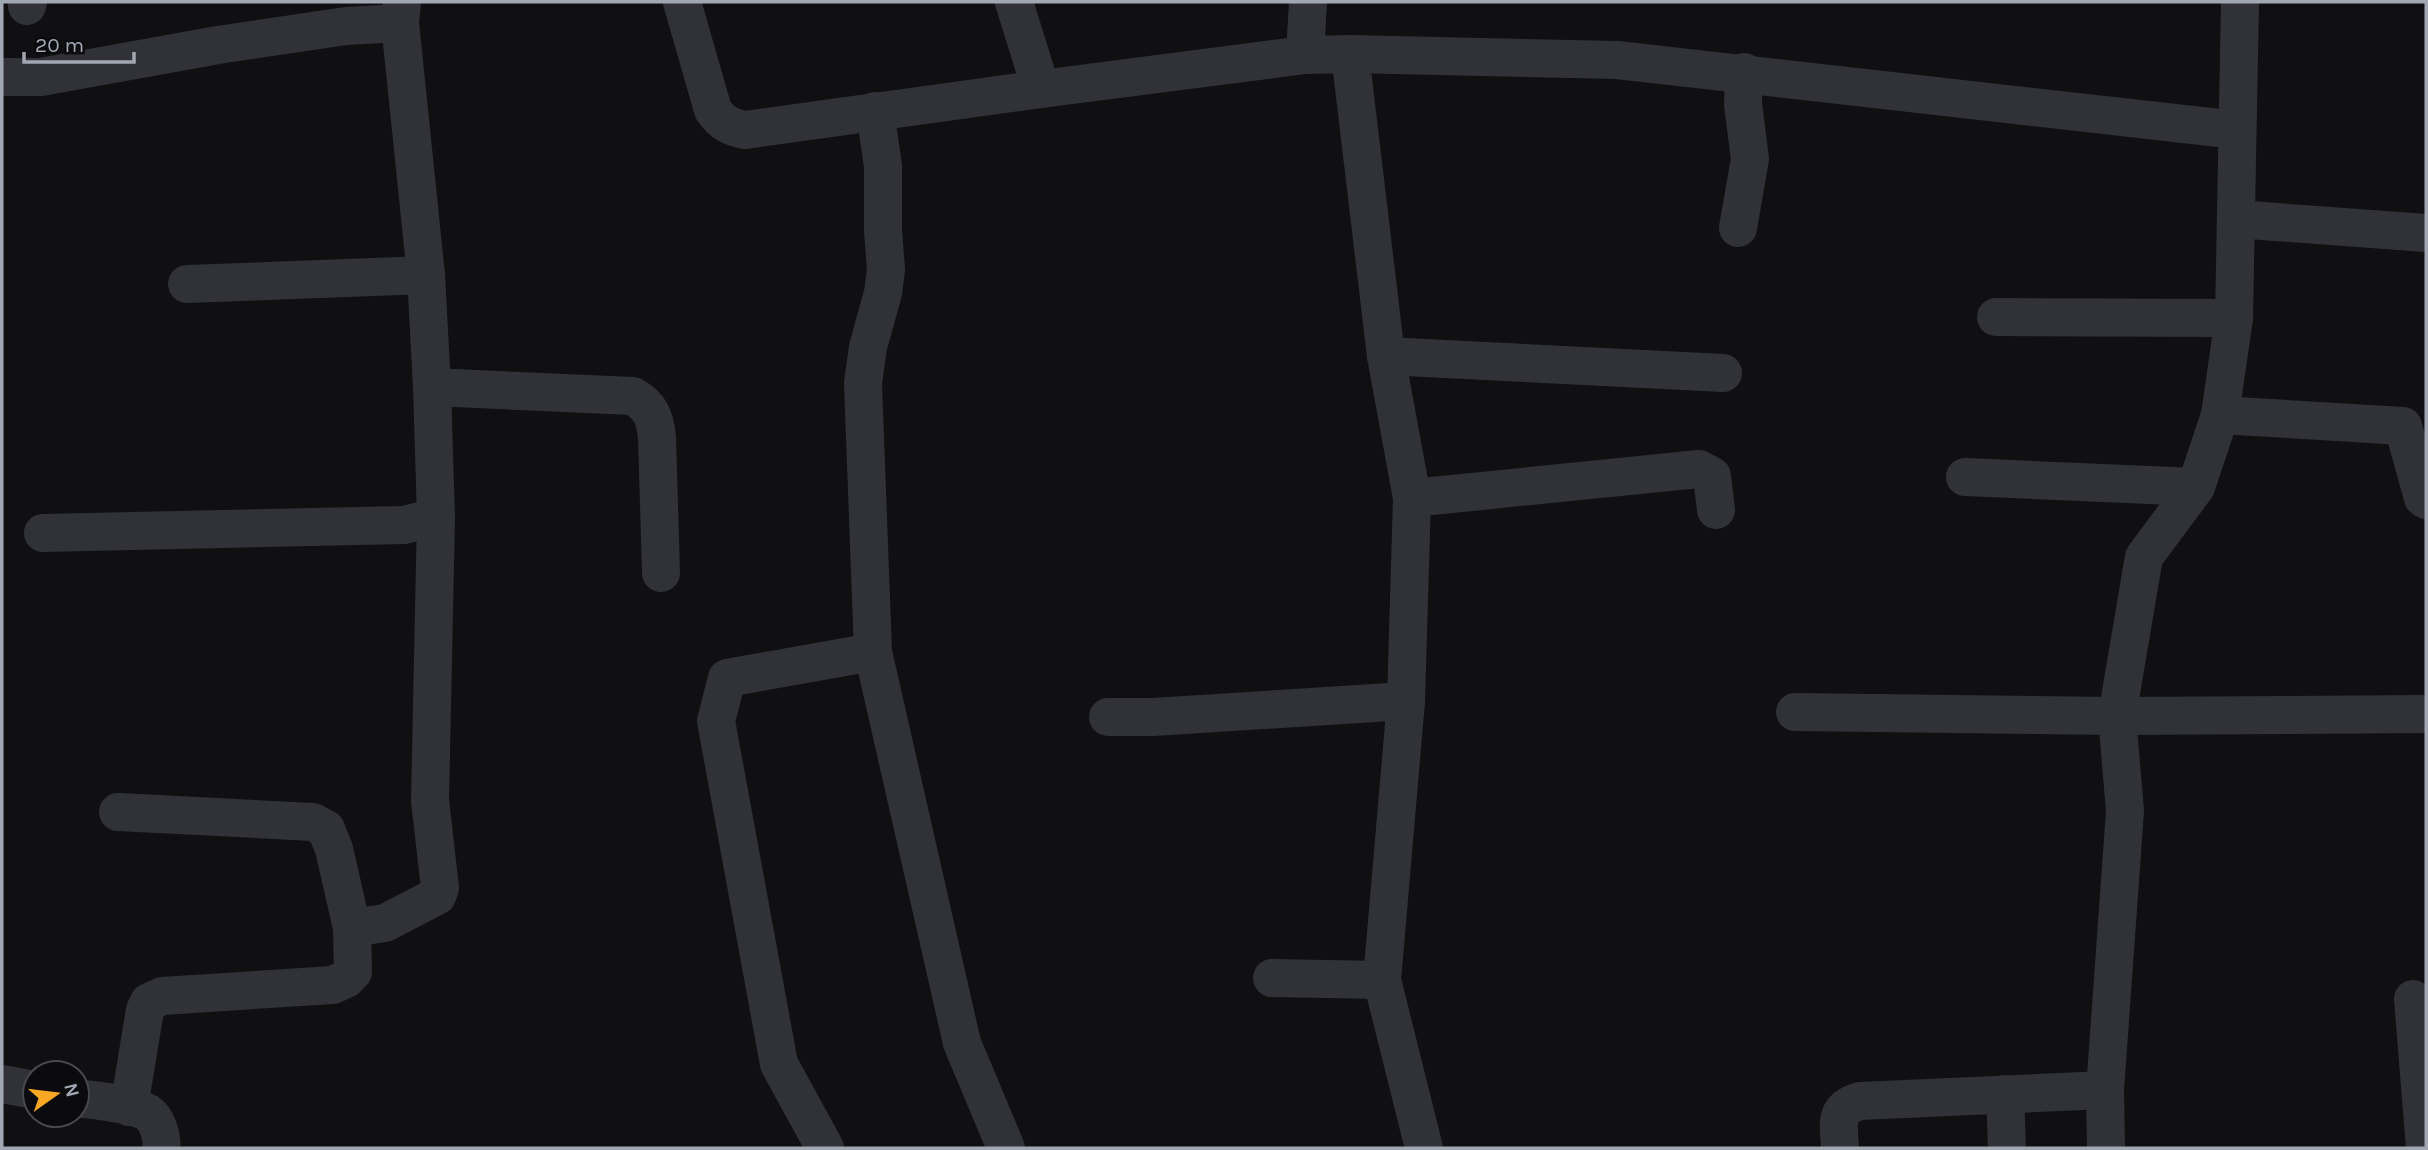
<svg xmlns="http://www.w3.org/2000/svg" width="2428" height="1150" font-family="Karla,sans-serif">
<rect width="100%" height="100%" fill="#101012"/>
<g fill="none" stroke-linecap="round" stroke-linejoin="round">
<g stroke="#313237" stroke-width="38">
<path d="M 682,2 L 713,110 C 722,123 730,127 745,130 L 1041,89 L 1305,55 L 1350,54 L 1386,356 L 1412,498 L 1406,701 L 1382,980 L 1424,1148"/>
<polyline points="1014,2 1041,89"/>
<polyline points="27,6 28,2"/>
<polyline points="1350,54 1617,60 2237,130"/>
<polyline points="1305,55 1308,2"/>
<polyline points="2,77 41,77 218,45 346,26 400,23"/>
<polyline points="875,111 883,166 883,230 886,270 883,293 868,347 863,383 873,652 962,1043 1006,1148"/>
<polyline points="2236,219 2426,233"/>
<polyline points="1738,228 1750,159 1743,104 1744,72"/>
<polyline points="187,284 426,275"/>
<polyline points="1996,317 2234,318"/>
<polyline points="1386,356 1723,373"/>
<path d="M 432,387 L 633,396 C 650,406 655,417 657,437 L 661,573"/>
<polyline points="2220,415 2403,426 2423,498 2426,500"/>
<polyline points="1965,477 2196,487"/>
<polyline points="1412,498 1699,469 1712,476 1716,510"/>
<polyline points="43,533 404,525 436,517 432,387 426,275 400,23 402,2"/>
<polyline points="1795,712 2117,716 2426,714"/>
<polyline points="1108,717 1153,717 1406,701"/>
<polyline points="118,812 313,822 326,829 334,849 352,928"/>
<polyline points="1272,978 1382,980"/>
<polyline points="2413,999 2425,1148"/>
<polyline points="2,1084 35,1090"/>
<polyline points="2005,1094 2007,1148"/>
<path d="M 77,1098 C 96,1101 131,1103 148,1113 C 157,1119 163,1138 161,1148"/>
<polyline points="129,1107 145,1010 149,1002 162,996 333,985 346,979 353,972 352,928 385,923 437,896 440,888 430,800 436,517"/>
<polyline points="825,1148 779,1064 716,721 727,678 873,652"/>
<path d="M 1840,1148 C 1839,1124 1833,1109 1860,1101 L 2105,1090"/>
<polyline points="2106,1148 2105,1090 2125,811 2117,716 2144,557 2196,487 2220,415 2234,318 2240,2"/>
</g>
</g>
<rect width="2428" height="1150" fill="none" stroke="#a1a7b3" stroke-width="7"/>
<g transform="translate(56 1094) rotate(76)"><circle r="33" fill="#0b0b0d" stroke="#47494f" stroke-width="2"/>
<path d="M0-5L12 26L0 18L-12 26Z" fill="#f8a822"/>
<text y="-10" font-size="19" font-weight="bold" text-anchor="middle" fill="#a1a7b3">N</text>
</g>
<path d="M24 52v10h110v-10" fill="none" stroke="#a1a7b3" stroke-width="3.5"/>
<text x="35" y="52" font-size="21" fill="#a1a7b3" stroke="#0b0b0d" stroke-width="5" paint-order="stroke">20 m</text>
</svg>
